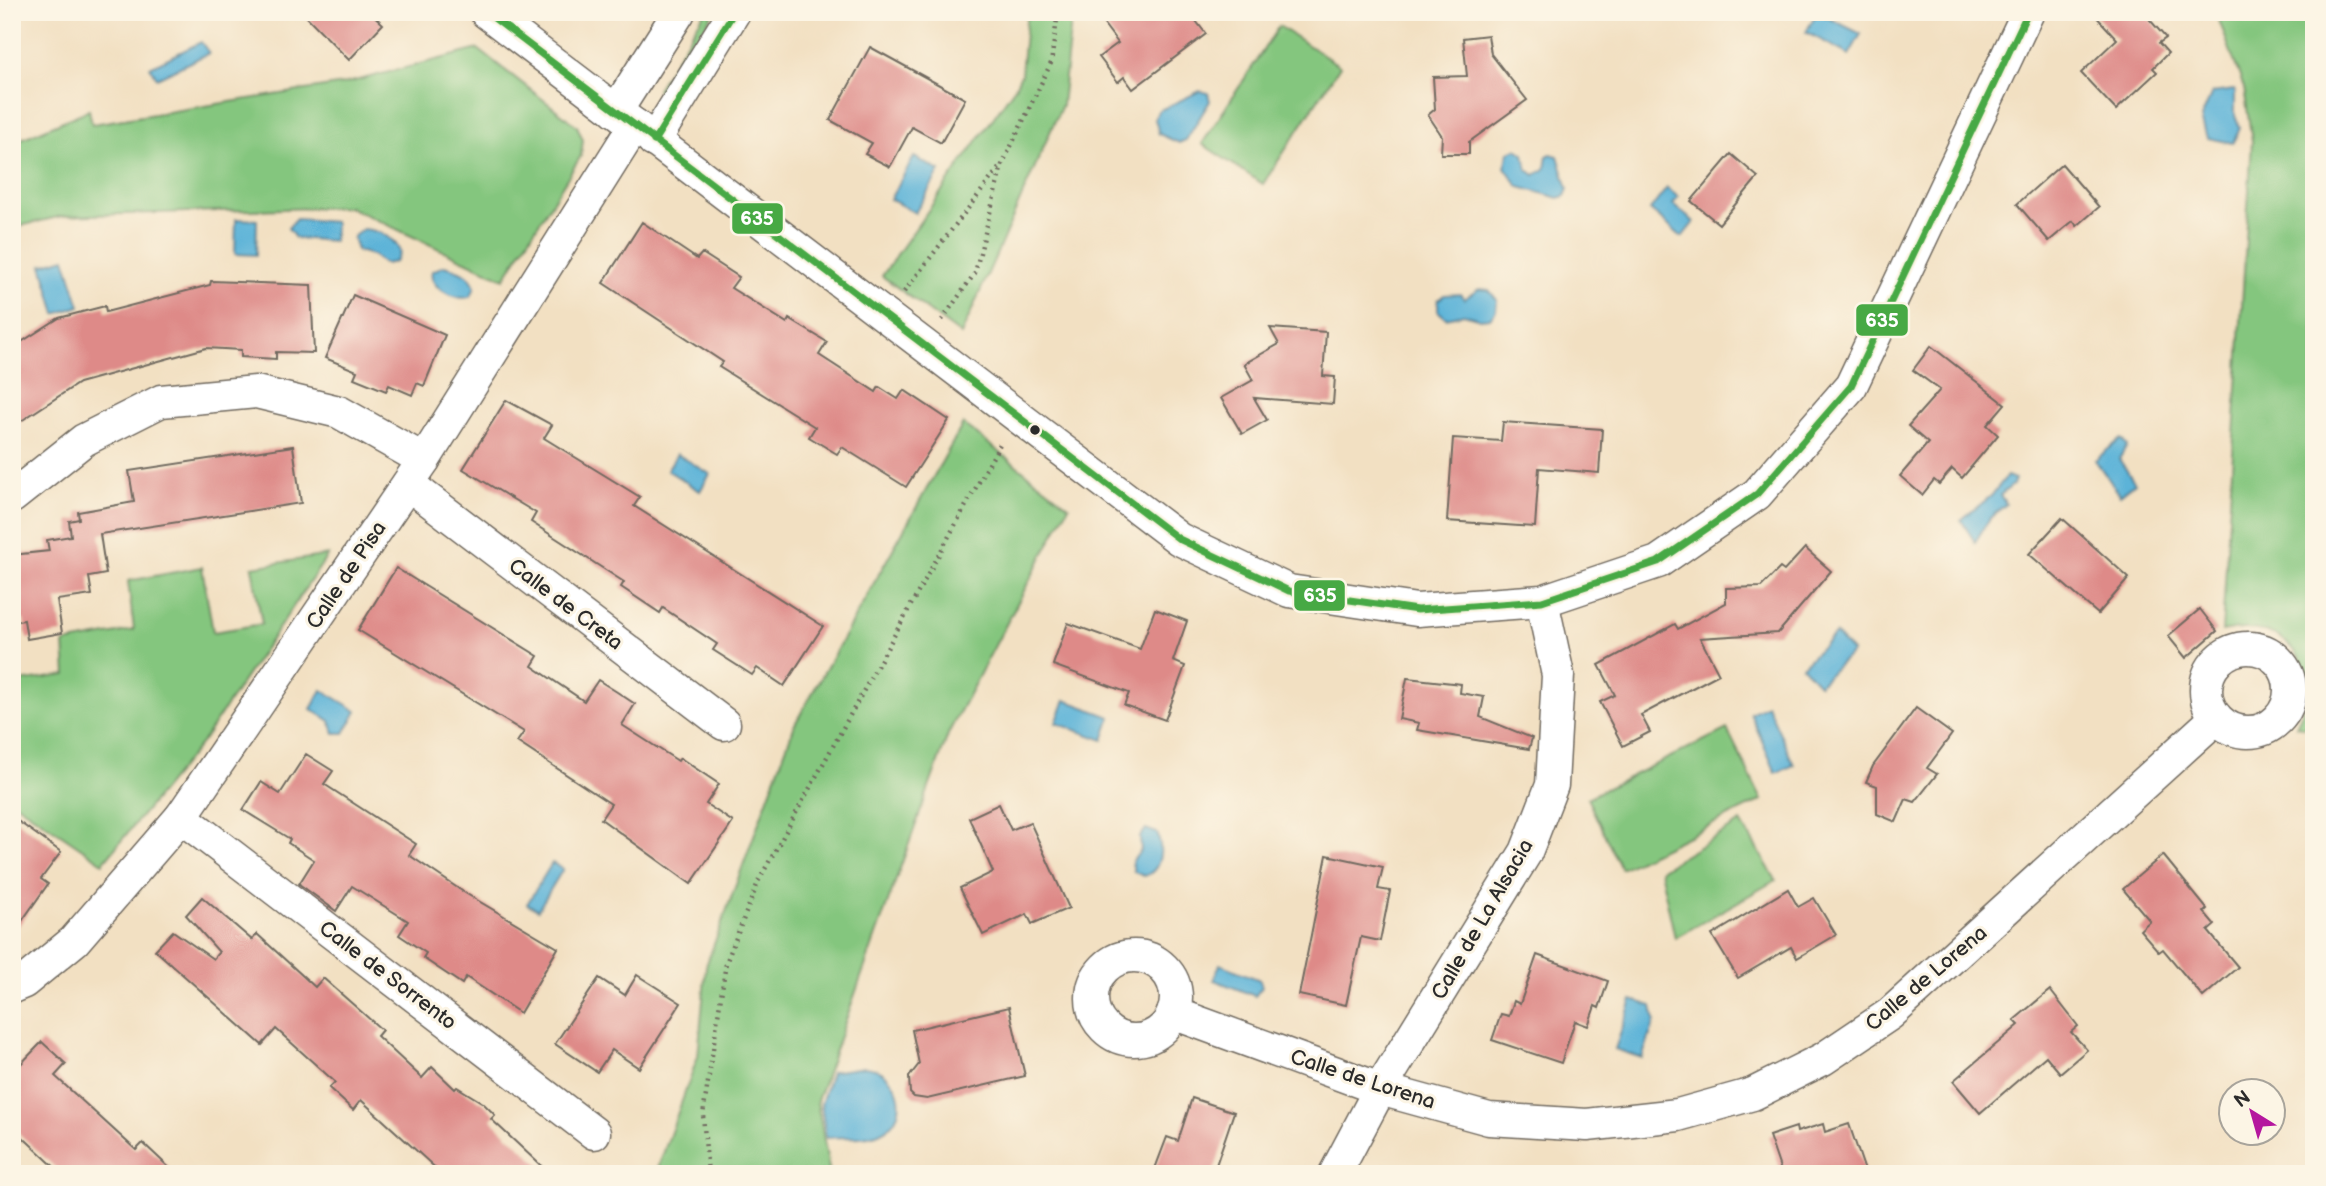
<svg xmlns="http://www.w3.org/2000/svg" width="2326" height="1186" font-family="'Balsamiq Sans',sans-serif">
<rect width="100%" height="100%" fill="#fcf5e5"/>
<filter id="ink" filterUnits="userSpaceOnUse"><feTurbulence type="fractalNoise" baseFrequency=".0143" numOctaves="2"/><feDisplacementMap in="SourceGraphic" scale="14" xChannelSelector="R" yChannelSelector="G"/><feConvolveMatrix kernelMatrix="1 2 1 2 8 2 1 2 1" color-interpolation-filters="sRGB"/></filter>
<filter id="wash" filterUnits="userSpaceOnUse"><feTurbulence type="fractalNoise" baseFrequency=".00686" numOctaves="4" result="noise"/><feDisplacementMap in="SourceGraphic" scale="28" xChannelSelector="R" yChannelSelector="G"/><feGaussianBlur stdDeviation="1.57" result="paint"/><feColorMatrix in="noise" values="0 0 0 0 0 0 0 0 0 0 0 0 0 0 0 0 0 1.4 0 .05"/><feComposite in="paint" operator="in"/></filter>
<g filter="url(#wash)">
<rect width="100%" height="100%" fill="#f2e0c2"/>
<g fill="#84c67e" stroke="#587854" stroke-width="2">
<polygon points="705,12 714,12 664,93 659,94 657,89"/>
<polygon points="1027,12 1072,12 1062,105 961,335 882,276 1015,87 1021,74"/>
<path d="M 2216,12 L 2314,12 L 2314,729 L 2296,726 C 2326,667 2288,616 2222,632 L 2252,141 L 2244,88 Z"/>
<polygon points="1279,26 1340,66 1263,184 1202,144"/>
<polygon points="478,49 577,126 583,140 581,156 504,279 349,207 62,216 12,228 12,143 89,110 92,124 343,84"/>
<polygon points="963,424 1069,506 949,732 864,969 817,1101 830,1174 656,1174 698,1056 706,966 795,724"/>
<polygon points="328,555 202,742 103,863 12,801 12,683 66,675 64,643 134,630 128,581 202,567 213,632 262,624 252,567"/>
<polygon points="1727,729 1762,800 1621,869 1587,798"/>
<polygon points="1741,822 1776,880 1675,938 1660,870"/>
</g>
<g fill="#5bb3d8" stroke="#436f82" stroke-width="2">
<polygon points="1817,12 1861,34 1849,55 1806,32"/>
<polygon points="201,42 209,53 157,78 150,67"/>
<polygon points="2235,90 2235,116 2240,127 2233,143 2207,138 2201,118 2212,93"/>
<polygon points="1200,91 1208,93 1210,101 1186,140 1179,143 1159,134 1155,119 1158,111"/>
<polygon points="1517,149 1524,154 1527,169 1535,175 1545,169 1547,156 1551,154 1558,156 1568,189 1565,196 1559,198 1519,187 1505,167 1509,152"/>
<polygon points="914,157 940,171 915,213 890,199"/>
<polygon points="1667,188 1678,197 1673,204 1694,222 1682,237 1650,210"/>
<polygon points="236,219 257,220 256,255 235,254"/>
<polygon points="296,219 335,222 334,241 295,238 288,228"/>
<path d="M 363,229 C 377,230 395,237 400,252 L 395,262 L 384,264 L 372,255 L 357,251 L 353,237 Z"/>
<polygon points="65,258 80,306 56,314 42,265"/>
<path d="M 444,266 C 456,269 471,273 475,287 L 471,296 C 460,303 427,288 432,271 Z"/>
<polygon points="1479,289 1489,290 1497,300 1496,310 1490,318 1480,319 1464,314 1446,318 1438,311 1438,300 1444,295 1460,294 1464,299"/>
<polygon points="2121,439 2127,446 2119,459 2135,483 2120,495 2095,460"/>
<polygon points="677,454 710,474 700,491 667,470"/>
<polygon points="2007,476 2015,479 2013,485 2000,495 2006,504 1990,518 1975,542 1961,520 1991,496"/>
<polygon points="1835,634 1852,652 1819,684 1802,666"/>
<polygon points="322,690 357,711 344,733 334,733 330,721 311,709"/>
<polygon points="1065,700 1111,717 1103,740 1056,723"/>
<polygon points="1767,705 1794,765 1776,773 1750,713"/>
<path d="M 1146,829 L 1157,833 C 1163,848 1162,871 1144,876 L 1134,872 L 1132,862 L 1141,850 L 1140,837 Z"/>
<polygon points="552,863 563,869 538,910 527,904"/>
<polygon points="1220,964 1260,980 1262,987 1255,996 1214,980"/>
<polygon points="1632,1000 1652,1006 1655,1021 1642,1058 1615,1049"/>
<path d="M 864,1067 C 898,1068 915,1115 881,1132 C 865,1140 843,1136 826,1138 L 821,1104 L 831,1072 Z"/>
</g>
<g id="blocks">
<g fill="#de8a88">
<polygon points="302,12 370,12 383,24 349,60"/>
<polygon points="1118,12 1189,12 1206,34 1133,89 1124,77 1118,82 1099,57 1118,43 1103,23"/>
<polygon points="2092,12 2143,12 2166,38 2159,43 2168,53 2153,68 2157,72 2116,110 2081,73 2117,39"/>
<polygon points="1488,35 1491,54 1527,100 1469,142 1469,154 1441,154 1442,136 1428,115 1435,109 1433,77 1467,76 1463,38"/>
<polygon points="870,47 965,99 941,143 912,127 890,167 865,154 872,143 830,120"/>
<polygon points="1731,154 1758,177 1719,224 1691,201"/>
<polygon points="2062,164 2099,207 2077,226 2073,221 2049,241 2017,204"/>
<polygon points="642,222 697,259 702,253 739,277 731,288 787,323 789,319 827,342 819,355 876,392 879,387 898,399 904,390 949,420 906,487 842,447 837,454 809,437 815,427 719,367 723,362 603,283"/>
<polygon points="211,281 311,285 314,353 276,352 276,359 241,357 241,350 206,348 79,383 12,427 12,348 59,318 105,306 106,312 210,285"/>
<polygon points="353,295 445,335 424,386 417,383 412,395 389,385 386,391 354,378 357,371 325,358"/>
<polygon points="1270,328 1326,332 1323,376 1335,377 1333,404 1254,398 1267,420 1242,434 1221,398 1253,380 1244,364 1279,344"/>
<polygon points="1931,346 2005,404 1987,425 1998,435 1962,478 1952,469 1939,484 1934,480 1922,495 1900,476 1928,443 1908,426 1940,390 1913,370"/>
<polygon points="506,400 552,425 544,438 640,497 634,506 823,626 784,686 757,668 752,675 713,650 717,644 663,608 660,613 621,587 624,582 531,522 536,513 463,469"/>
<polygon points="1503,422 1602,429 1599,473 1539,468 1535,527 1447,521 1453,438 1501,441"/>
<polygon points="293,446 301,503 100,534 106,574 89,577 92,595 57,600 62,633 27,639 24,620 12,622 12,555 49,551 47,540 71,536 69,521 79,519 78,512 134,502 129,471"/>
<polygon points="2062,518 2129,578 2098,614 2029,554"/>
<polygon points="1805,548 1831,571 1778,633 1700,638 1719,674 1641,715 1650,732 1623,746 1600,702 1615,695 1599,665 1675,624 1678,629 1726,603 1726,588 1761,587 1780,568 1784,571"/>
<polygon points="396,568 538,656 532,666 584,701 598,680 617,692 635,704 622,725 678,761 680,758 719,784 706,804 733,822 691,884 601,819 611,804 517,742 524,732 358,630"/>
<polygon points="1155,609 1187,621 1173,661 1185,666 1165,720 1124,705 1129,693 1053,665 1068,623 1140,649"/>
<polygon points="2200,609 2217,631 2186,658 2168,636"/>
<polygon points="1407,678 1461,684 1460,693 1484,697 1480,717 1532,738 1529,749 1417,730 1419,723 1399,719"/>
<polygon points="1916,708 1952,734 1927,768 1937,774 1915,802 1906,799 1896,822 1877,814 1877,786 1866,782 1873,766"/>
<polygon points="306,754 333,771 324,784 416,844 409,855 465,893 558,948 520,1013 466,977 462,984 423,958 426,953 399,935 408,921 352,886 336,911 299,884 314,860 288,843 290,839 243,810 261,782 280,794"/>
<polygon points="999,804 1011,830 1030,822 1069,908 1032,924 1027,914 983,935 960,888 993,872 969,818"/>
<polygon points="12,817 61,852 41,879 48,884 12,935"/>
<polygon points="1327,855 1383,867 1378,889 1390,891 1380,941 1361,937 1346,1005 1299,995"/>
<polygon points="2163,855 2207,909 2204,912 2215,925 2208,931 2238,967 2203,997 2163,949 2159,952 2140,930 2150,921 2123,889"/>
<polygon points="1788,889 1798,907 1814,898 1836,935 1797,958 1791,947 1738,978 1712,935"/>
<polygon points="202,897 252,940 257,934 315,987 323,978 382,1030 377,1036 422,1078 432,1067 455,1089 457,1087 483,1103 495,1115 491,1119 550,1174 442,1174 361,1100 353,1110 329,1088 335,1082 276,1029 262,1045 155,950 173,931 213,959 219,952 186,915"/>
<polygon points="1537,955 1608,981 1599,1008 1595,1006 1588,1026 1575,1021 1561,1063 1492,1040 1501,1014 1509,1016 1514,1001 1520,1004"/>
<polygon points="637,975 681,1003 639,1068 612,1050 597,1072 555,1044 599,978 625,995"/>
<polygon points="2050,990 2078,1026 2071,1032 2087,1050 2060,1073 2046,1056 1980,1113 1953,1081 2019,1025 2014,1020"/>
<polygon points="1009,1007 1025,1076 927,1099 914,1097 910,1093 909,1077 919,1064 912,1030"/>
<polygon points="42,1042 66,1064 55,1076 136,1150 143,1143 176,1174 62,1174 12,1127 12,1073"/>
<polygon points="1192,1098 1234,1112 1213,1174 1153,1174 1167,1137 1178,1141"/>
<polygon points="1823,1124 1825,1132 1849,1124 1866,1174 1782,1174 1769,1136 1796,1127 1797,1132"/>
</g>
</g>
</g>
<g filter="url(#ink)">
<use href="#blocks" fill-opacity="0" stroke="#716a60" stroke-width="2"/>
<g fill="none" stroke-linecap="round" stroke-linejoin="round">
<g stroke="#716a60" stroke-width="35">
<g id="minor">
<polyline points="486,12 1179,539 1289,591 1417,610 1542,601 1658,562 1757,494 1851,386 2028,12"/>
<polyline points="616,111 679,12"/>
<polyline points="654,141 734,12"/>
<polyline points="408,484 724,724"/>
<polyline points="12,497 84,440 161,401 256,392 339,412 424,460"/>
<circle cx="2248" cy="690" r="42"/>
<polyline points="181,817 594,1133"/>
<circle cx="1134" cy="998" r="42"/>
<polyline points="12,987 24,982 74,941 181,817 424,460 635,125"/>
<polyline points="1173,1013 1380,1089 1489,1119 1587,1125 1678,1115 1753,1094 1823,1059 1890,1014 2216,718"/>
<polyline points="1335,1174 1380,1089 1526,852 1552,785 1558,675 1542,601"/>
</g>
</g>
<g stroke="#716a60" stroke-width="4.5" stroke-dasharray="2 5" stroke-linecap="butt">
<polyline points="904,292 999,168"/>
<polyline points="942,320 975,273 1002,165 1051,63 1058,12"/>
<polyline points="2288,699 2314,703"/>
<polyline points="708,1174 703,1115 726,963 759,880 1000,444"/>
</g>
<use href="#minor" stroke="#fff" stroke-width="32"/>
<g stroke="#fcf5e5" stroke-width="12">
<g id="bus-1">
<polyline points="486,12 1179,539 1289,591 1417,610 1542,601 1658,562 1757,494 1851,386 2028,12"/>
<polyline points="654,141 734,12"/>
</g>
</g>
<use href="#bus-1" stroke="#47a944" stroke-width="7"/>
</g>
</g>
<circle fill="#2b2b2b" stroke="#fcf5e5" stroke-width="2.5" cx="1035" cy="430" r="6"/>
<g text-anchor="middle" stroke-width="6" stroke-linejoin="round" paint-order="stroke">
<g font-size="21" fill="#2b2b2b" stroke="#fcf5e5">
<text transform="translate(346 575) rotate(-56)" y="7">Calle de Pisa</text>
<text transform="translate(566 604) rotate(37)" y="7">Calle de Creta</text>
<text transform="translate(1482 919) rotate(-60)" y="7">Calle de La Alsacia</text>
<text transform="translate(388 975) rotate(37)" y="7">Calle de Sorrento</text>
<text transform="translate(1926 978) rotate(-40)" y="7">Calle de Lorena</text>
<text transform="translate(1363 1079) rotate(18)" y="7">Calle de Lorena</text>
</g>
</g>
<g stroke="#fcf5e5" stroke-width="2.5">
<rect x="731" y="202" width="53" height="33" rx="7" fill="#47a944"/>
<rect x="1855" y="303" width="54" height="34" rx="7" fill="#47a944"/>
<rect x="1293" y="579" width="53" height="33" rx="7" fill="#47a944"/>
</g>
<g font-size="19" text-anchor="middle" font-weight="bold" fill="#fff">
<text x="757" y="225">635</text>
<text x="1882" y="327">635</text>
<text x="1320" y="602">635</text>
</g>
<rect width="2326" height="1186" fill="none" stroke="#fcf5e5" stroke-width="42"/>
<g transform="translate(2252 1112) rotate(323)"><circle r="33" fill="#fcf5e5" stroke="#a8a49b" stroke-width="2"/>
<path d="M0-5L12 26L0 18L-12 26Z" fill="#b5179e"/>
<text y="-10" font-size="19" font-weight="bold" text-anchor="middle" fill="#2b2b2b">N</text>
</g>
</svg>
